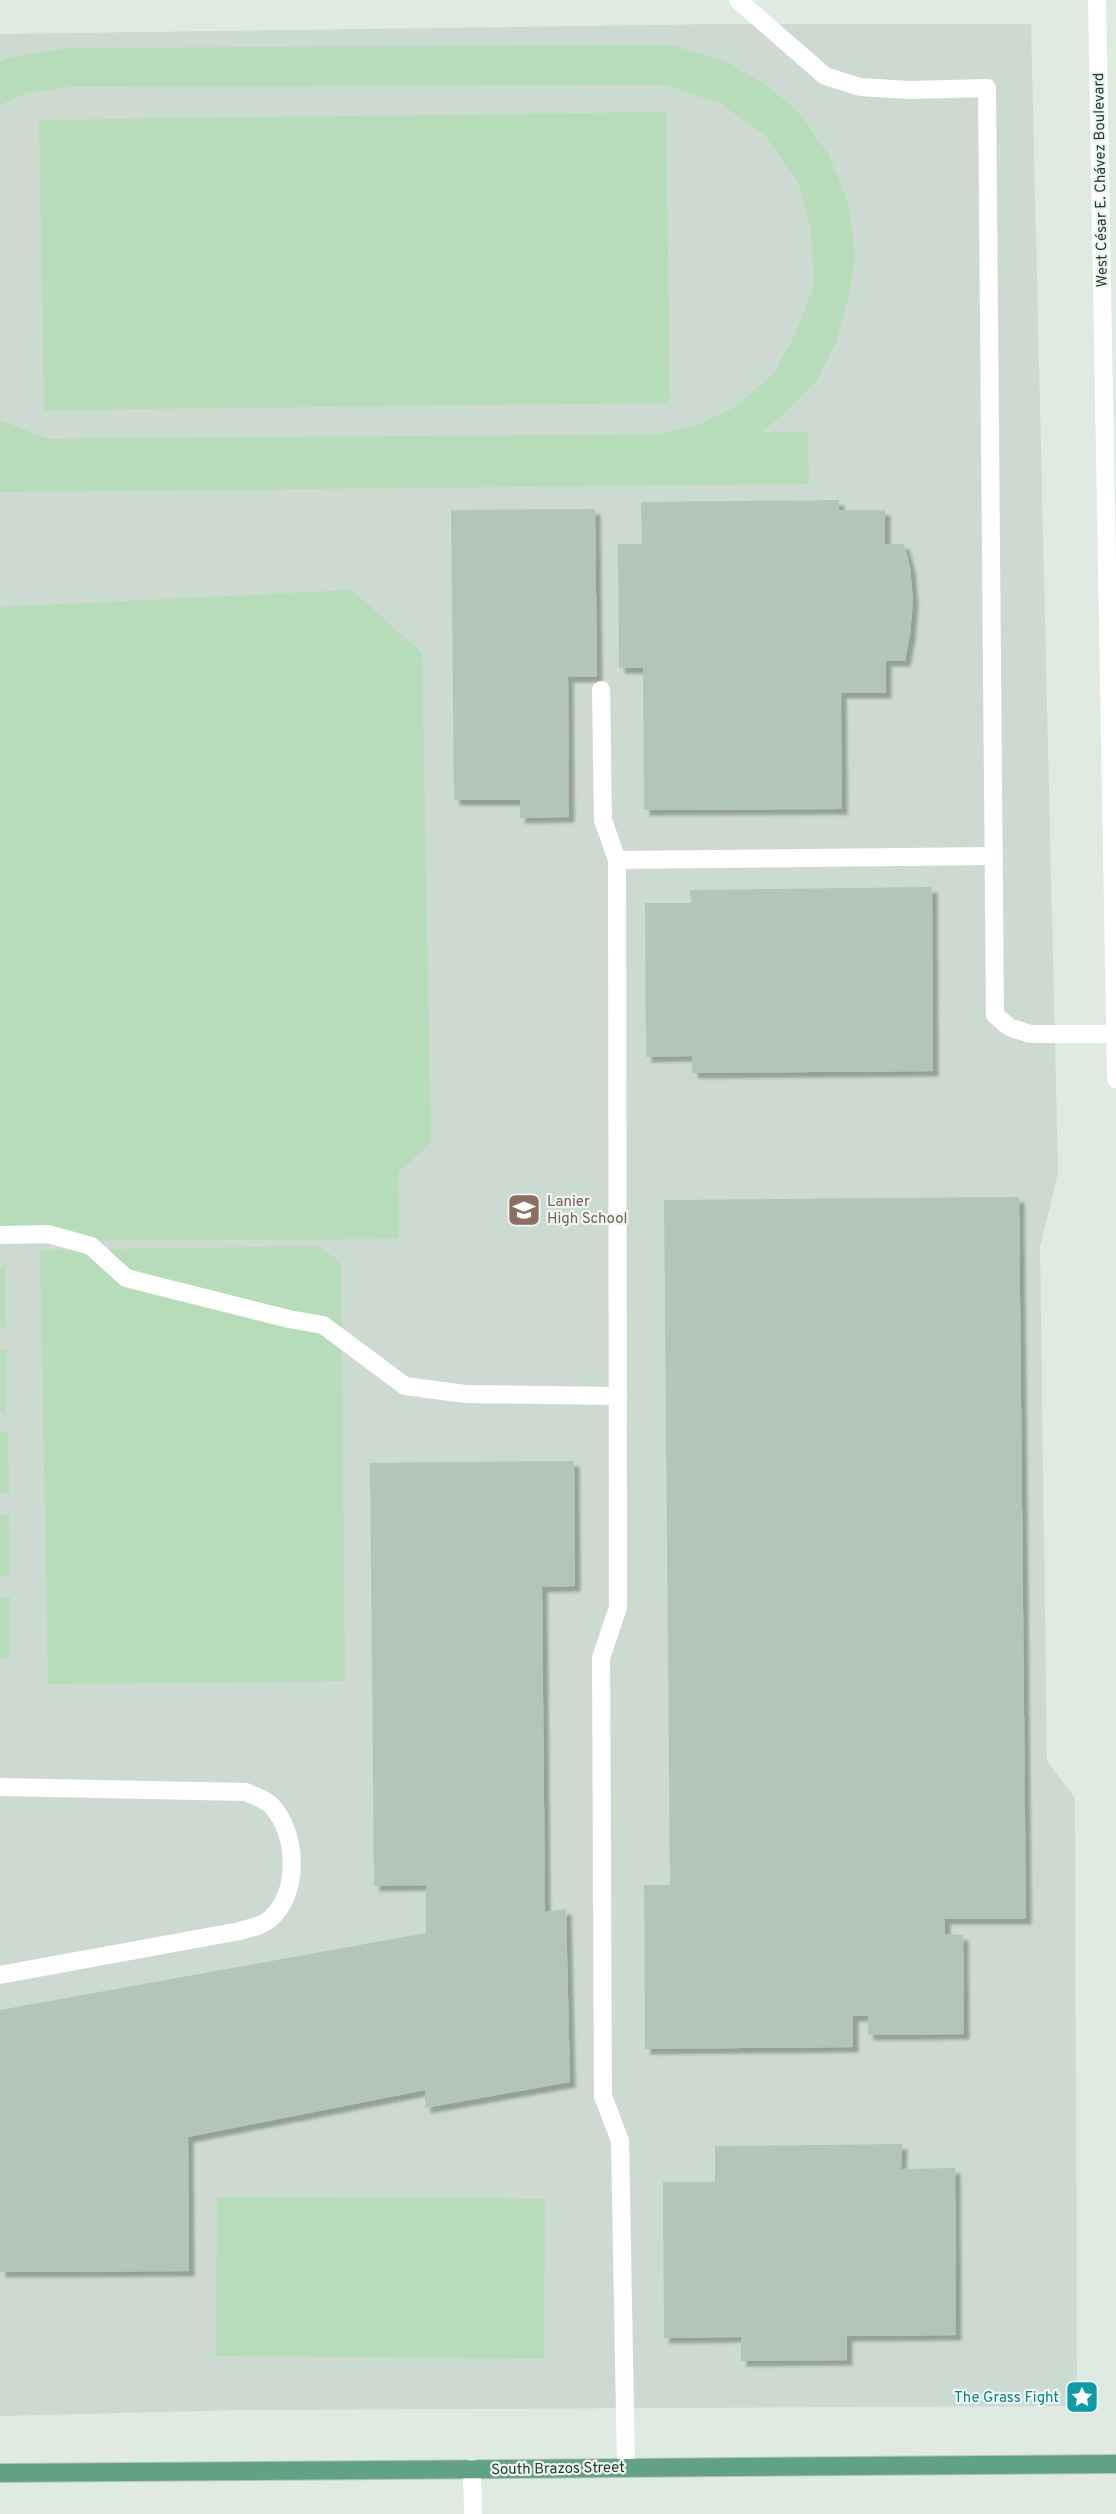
<svg xmlns="http://www.w3.org/2000/svg" width="1116" height="2514" font-family="Overpass,sans-serif">
<defs>
<filter id="shadow"><feDropShadow dx="5.5" dy="5.5" stdDeviation="1.5" flood-color="#0004"/></filter>
</defs>
<rect width="100%" height="100%" fill="#deeae2"/>
<polygon fill="#ccdad1" points="720,24 1031,24 1058,1173 1040,1247 1047,1761 1075,1798 1077,2406 241,2410 0,2416 0,34"/>
<g fill="#b6dcb9">
<polygon points="671,45 722,60 760,81 797,110 829,155 849,206 855,256 850,291 837,340 816,382 786,413 761,432 808,432 809,484 0,492 0,420 48,439 660,434 700,424 736,407 774,372 792,341 814,286 811,230 798,182 764,134 719,103 666,85 69,87 26,93 0,105 0,62 8,58 69,48"/>
<polygon points="666,112 670,403 44,410 39,120"/>
<polygon points="352,590 422,653 431,1143 398,1172 399,1239 0,1241 0,607"/>
<polygon points="317,1246 341,1262 345,1681 48,1684 40,1250"/>
<polygon points="0,1267 5,1267 6,1328 0,1328"/>
<rect x="0" y="1350" width="6" height="62"/>
<polygon points="0,1432 8,1432 9,1493 0,1493"/>
<polygon points="0,1515 9,1515 10,1576 0,1576"/>
<rect x="0" y="1597" width="10" height="61"/>
<polygon points="217,2197 545,2199 544,2359 216,2356"/>
</g>
<g fill="#b3c5bb" filter="url(#shadow)">
<polygon points="839,500 839,510 885,510 885,544 904,544 910,567 913,600 910,634 905,661 886,661 886,693 841,693 842,809 644,810 643,668 619,668 618,544 642,544 641,502"/>
<polygon points="595,509 597,677 568,677 569,817 520,818 520,800 454,800 451,510"/>
<polygon points="932,887 933,1071 692,1073 692,1056 646,1057 645,903 691,903 690,890"/>
<polygon points="1019,1197 1026,1919 945,1919 945,1934 963,1935 964,2034 868,2035 868,2016 853,2016 853,2047 645,2049 644,1885 670,1885 664,1200"/>
<polygon points="574,1461 575,1586 542,1587 545,1912 566,1909 570,2082 425,2108 425,2090 188,2137 189,2271 0,2272 0,2010 426,1933 426,1885 374,1886 370,1463"/>
<polygon points="902,2144 901,2169 955,2168 956,2335 847,2336 847,2360 741,2361 741,2337 664,2338 663,2182 715,2182 715,2146"/>
</g>
<g fill="none" stroke-linecap="round" stroke-linejoin="round">
<g stroke="#bcc4c0" stroke-width="20">
<polyline id="major" points="0,2473 1116,2464"/>
</g>
<g stroke="#fff" stroke-width="18">
<polyline points="738,0 825,76 860,87 909,90 987,88 995,1015 1009,1027 1030,1034 1115,1034"/>
<polyline points="1097,0 1116,1079"/>
<polyline points="601,690 603,820 617,860 618,1607 601,1658 603,2096 620,2141 626,2467"/>
<polyline points="617,860 994,856"/>
<polyline points="0,1235 48,1234 91,1246 126,1278 289,1319 323,1325 405,1386 465,1394 618,1396"/>
<path d="M 0,1787 L 246,1792 C 253,1796 265,1799 271,1805 C 298,1834 300,1893 270,1919 C 263,1926 249,1928 240,1931 L 0,1975"/>
<polyline points="472,2468 473,2514"/>
</g>
<use href="#major" stroke="#61a184" stroke-width="18"/>
</g>
<defs>
<g id="school-square" transform="scale(1.725)"><rect x="-9" y="-9" width="18" height="18" rx="4" fill="#8d6e63" stroke="#eef7f1"/><path d="M0-5L7-2L0 1L-7-2ZM-4 1L0 2.5L4 1V4Q0 6-4 4Z" fill="#fff"/></g>
<g id="sight-square" transform="scale(1.725)"><rect x="-9" y="-9" width="18" height="18" rx="4" fill="#0f9aa8" stroke="#eef7f1"/><path d="M0-6L1.8-2.2L6-1.7L2.9 1.2L3.7 5.4L0 3.3L-3.7 5.4L-2.9 1.2L-6-1.7L-1.8-2.2Z" fill="#fff"/></g>
</defs>
<g fill-rule="evenodd">
<use href="#school-square" x="524" y="1210"/>
<use href="#sight-square" x="1082" y="2397"/>
</g>
<g text-anchor="middle" stroke-width="4.5" stroke-linejoin="round" paint-order="stroke">
<g font-size="15" fill="#1f3a2d" stroke="#eef7f1">
<text transform="translate(1100 180) rotate(-91)" y="5">West César E. Chávez Boulevard</text>
<text transform="translate(558 2468) rotate(-1)" y="5">South Brazos Street</text>
</g>
<g font-size="15" fill="#785e54" stroke="#eef7f1" text-anchor="start">
<text x="547" y="1206">Lanier<tspan x="547" dy="17">High School</tspan></text>
</g>
<g font-size="15" fill="#0d838f" stroke="#eef7f1" text-anchor="end">
<text x="1059" y="2402">The Grass Fight</text>
</g>
</g>
</svg>
